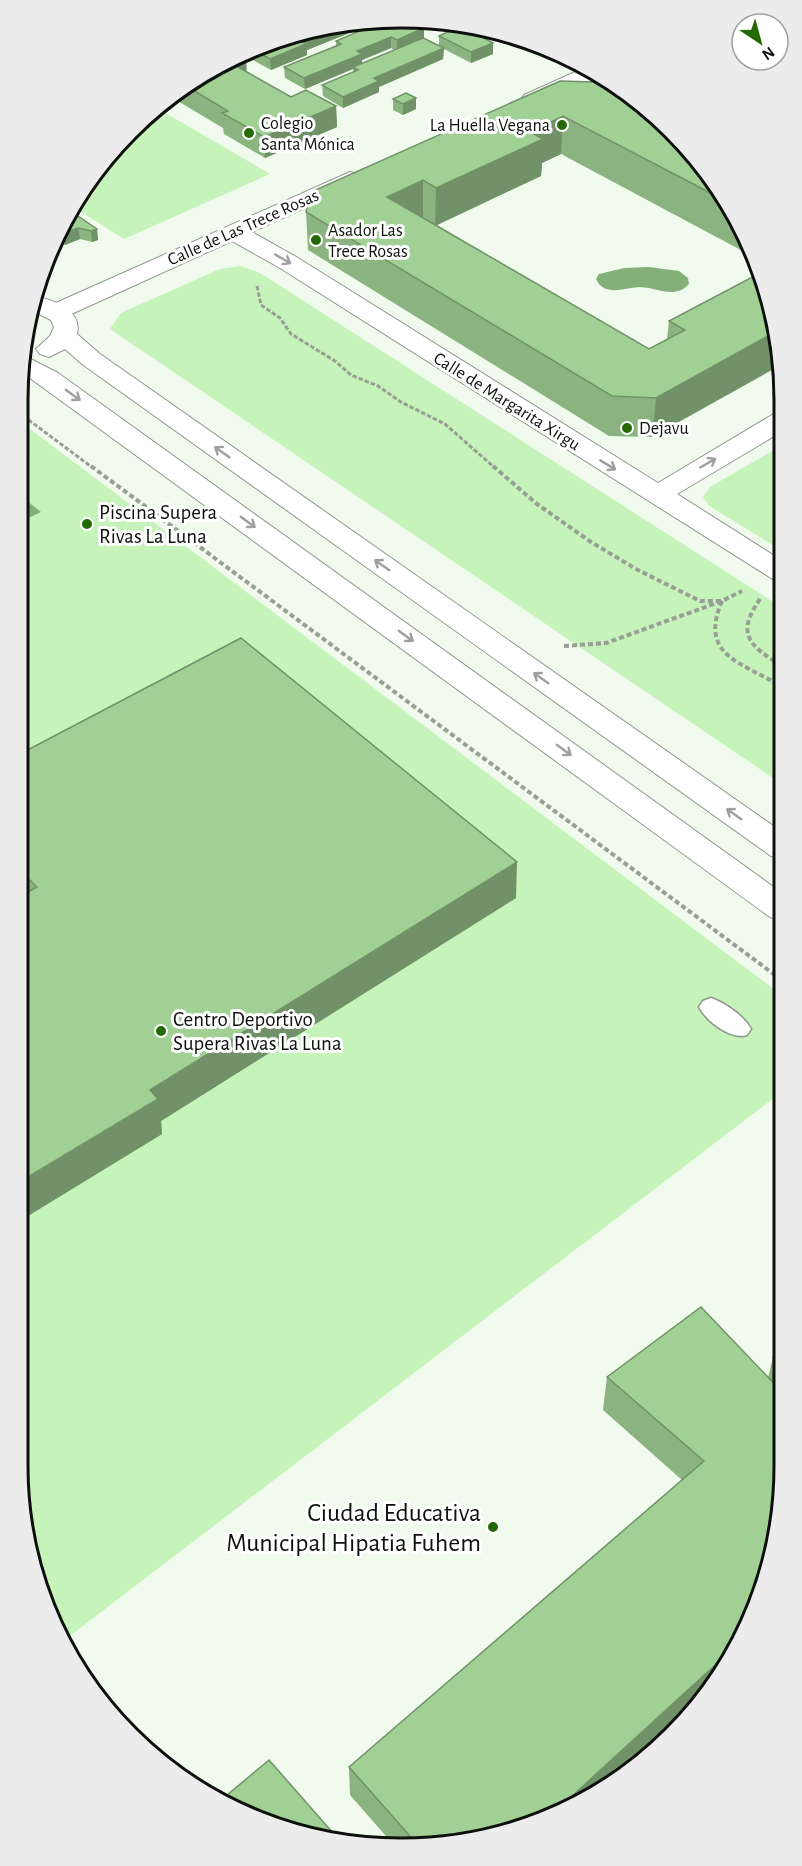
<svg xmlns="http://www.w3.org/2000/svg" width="802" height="1866" font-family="'Alegreya Sans',sans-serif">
<rect width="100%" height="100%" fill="#f0faed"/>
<g fill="#c5f3b9">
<polygon points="162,111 270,174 124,239 78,210 113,148"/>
<polygon points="240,266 260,273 781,607 782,784 110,329 121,313 220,269"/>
<polygon points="18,420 783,996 783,1091 67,1638 38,1588 18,1465"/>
<polygon points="781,446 781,550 709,506 703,497 710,487"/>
</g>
<g fill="#83b077">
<path d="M 649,267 L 679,271 L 688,278 L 689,284 C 675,300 656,287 639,287 C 624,288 604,297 596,279 L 599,274 L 624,268 Z"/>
<polygon points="18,494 41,512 18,523"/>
</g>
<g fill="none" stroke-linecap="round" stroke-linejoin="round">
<g stroke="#8f988d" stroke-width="3">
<path id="service" d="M 711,998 C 725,1003 744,1016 751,1029 L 747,1035 C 731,1040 707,1022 699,1007 L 703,1001 Z"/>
</g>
<g stroke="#8f988d" stroke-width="2">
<g id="minor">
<polygon points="584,68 601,76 540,105 524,105 521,100 524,95"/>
<polygon points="350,172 358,174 361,179 358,184 252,232 298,258 658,483 772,415 781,413 781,432 677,494 781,560 781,581 771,578 280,268 232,241 67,316 58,318 49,316 46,311 49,306"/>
</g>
</g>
<g stroke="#8f988d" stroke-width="2">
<g id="tertiary">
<path d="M 35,296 C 53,300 83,310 77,334 L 100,354 L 782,832 L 782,859 L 771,856 L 82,364 L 65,349 L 49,357 L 40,354 L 36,349 L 50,336 L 54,327 L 51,320 L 33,311 Z"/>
<polygon points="25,356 58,373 782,893 782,921 770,917 23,373"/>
</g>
</g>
<g stroke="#98a096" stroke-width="3" stroke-dasharray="4.5 2" stroke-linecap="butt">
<polyline points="257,286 261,305 280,318 291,334 335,361 351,375 378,386 401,402 445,424 495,468"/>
<polyline points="18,412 93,468"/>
</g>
<g stroke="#98a096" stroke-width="4" stroke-dasharray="5 3" stroke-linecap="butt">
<polyline points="91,466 783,981"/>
<polyline points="493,466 537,504 591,542 636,569 700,601 722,601"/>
<path d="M 760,599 C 735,635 750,646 782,666"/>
<path d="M 722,601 C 698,657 743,662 782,687"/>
<polyline points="564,646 606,643 722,601 742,591"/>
</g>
<use href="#service" fill="#fff" fill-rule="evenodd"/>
<use href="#minor" fill="#fff" fill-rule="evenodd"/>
<use href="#tertiary" fill="#fff" fill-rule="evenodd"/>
</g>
<g fill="#8ab380" fill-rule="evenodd">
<path d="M 376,19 L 374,28 L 376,29 L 424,28 L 424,38 L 439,46 L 439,36 L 493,43 L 493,54 L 471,63 L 444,49 L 443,59 L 379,87 L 379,92 L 343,108 L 323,96 L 322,85 L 353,73 L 353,69 L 305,89 L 285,78 L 284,67 L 336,46 L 336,41 L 359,31 L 357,30 L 307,50 L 307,55 L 271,70 L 251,59 L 251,52 ZM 391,48 L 394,50 L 362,63 L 362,60 Z"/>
<polygon points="485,33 521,38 507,44"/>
<polygon points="232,57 247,72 291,97 336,106 337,127 265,158 224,134 223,128 176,100"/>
<polygon points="560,81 689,149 745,232 752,256 561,154 542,163 541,176 437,225 649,349 667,339 669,321 758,274 652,437 609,436 308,250 306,212"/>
<polygon points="393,99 416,109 403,115 393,110"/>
<polygon points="75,214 97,229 98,240 92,242 80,239 65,245 59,241"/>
<polygon points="18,755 516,898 161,1121 162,1134 18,1222"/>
<polygon points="784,1347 784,1465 695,1707 645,1754 592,1797 451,1845 392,1843 350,1795 349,1767 682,1480 603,1410 607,1377 768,1378 773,1357"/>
</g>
<g fill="#719268">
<polygon points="376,19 391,21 362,33 362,23"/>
<polygon points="357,24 357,30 307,50 307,55 271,70 270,59 301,41 320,34"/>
<polygon points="424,28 424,39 397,51 397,40"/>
<polygon points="507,36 521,38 507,44"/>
<polygon points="391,37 391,48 362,60 362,65 353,67 353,69 305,89 304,78 357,51"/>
<polygon points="493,43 493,54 471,63 471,52"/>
<polygon points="444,48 443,59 379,87 379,92 343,108 343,97 374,78"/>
<polygon points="246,56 247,77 231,63"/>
<polygon points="416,98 416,109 403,115 403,104"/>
<polygon points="336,106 337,127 265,158 264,137"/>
<polygon points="563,116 561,154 542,163 541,176 435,226 436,188 530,132"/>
<polygon points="423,180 423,219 387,197"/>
<polygon points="78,228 80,239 65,245 64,233"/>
<polygon points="97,229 98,240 92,242 91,231"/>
<polygon points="775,332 781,351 781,365 652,437 656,398"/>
<polygon points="517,862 516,898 161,1121 162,1134 18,1222 18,1183 150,1090"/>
<polygon points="725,1656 695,1707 645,1754 592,1797 559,1808"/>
</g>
<g fill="#a1d095" stroke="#719268" stroke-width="1.5">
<polygon points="395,21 416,24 424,28 397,40 391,37 357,51 362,54 304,78 284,67 341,44 336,41 371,26 376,29"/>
<polygon points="454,29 471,31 493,43 471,52 439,36"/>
<polygon points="320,34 301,41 306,44 270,59 256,51"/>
<polygon points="423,38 444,48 374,78 379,81 343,97 322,85 358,70 353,67"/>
<polygon points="243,54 246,56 231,63 291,97 306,90 336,106 264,137 222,113 228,111 191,89 232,57"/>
<polygon points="560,81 594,82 638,104 689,149 724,200 563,116 530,132 543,139 436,188 423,180 387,197 649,349 685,330 669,321 758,274 775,332 656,398 612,396 306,212 311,192"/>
<polygon points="406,93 416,98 403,104 393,99"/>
<polygon points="75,214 97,229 91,231 78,228 64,233"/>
<polygon points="241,638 517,862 150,1090 158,1099 18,1183 18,897 37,887 18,869 18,755"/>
<polygon points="701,1307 784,1394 784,1465 764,1588 725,1656 559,1808 451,1845 417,1844 349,1767 704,1461 607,1377"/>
<polygon points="784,1347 784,1366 773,1357"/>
<polygon points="269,1760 340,1841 327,1841 220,1801"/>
</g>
<defs><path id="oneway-shaft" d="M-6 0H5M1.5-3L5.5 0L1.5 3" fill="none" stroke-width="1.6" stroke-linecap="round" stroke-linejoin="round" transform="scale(1.5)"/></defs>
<g stroke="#9e9f9e">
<use href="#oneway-shaft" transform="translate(283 259) rotate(30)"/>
<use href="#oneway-shaft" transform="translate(73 395) rotate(36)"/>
<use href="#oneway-shaft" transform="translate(222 452) rotate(-145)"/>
<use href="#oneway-shaft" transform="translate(708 463) rotate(-30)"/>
<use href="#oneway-shaft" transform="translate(608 465) rotate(31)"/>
<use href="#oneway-shaft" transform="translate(248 522) rotate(36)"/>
<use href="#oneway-shaft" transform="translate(382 565) rotate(-145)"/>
<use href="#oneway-shaft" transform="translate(406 636) rotate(36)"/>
<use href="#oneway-shaft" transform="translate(541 678) rotate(-145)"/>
<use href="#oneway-shaft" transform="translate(564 750) rotate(36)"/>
<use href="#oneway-shaft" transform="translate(734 814) rotate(-145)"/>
</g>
<g fill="#236a03" stroke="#fff" stroke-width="2">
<circle cx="562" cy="125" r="6"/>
<circle cx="249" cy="133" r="6"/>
<circle cx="316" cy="240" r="6"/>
<circle cx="627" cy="428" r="6"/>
<circle cx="87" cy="524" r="6"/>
<circle cx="161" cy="1031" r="6"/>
<circle cx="493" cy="1527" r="6"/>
</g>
<g text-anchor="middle" stroke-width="6" stroke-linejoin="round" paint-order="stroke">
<g font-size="18" fill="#0d100c" stroke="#fff" text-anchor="start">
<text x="261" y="129">Colegio<tspan x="261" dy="21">Santa Mónica</tspan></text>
<text x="550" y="131" text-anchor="end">La Huella Vegana</text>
<text x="328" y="236">Asador Las<tspan x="328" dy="21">Trece Rosas</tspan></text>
<text x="639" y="434">Dejavu</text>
</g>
<g font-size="18" fill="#0d100c" stroke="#fff">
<text transform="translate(243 227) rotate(-24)" y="6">Calle de Las Trece Rosas</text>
<text transform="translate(507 401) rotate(32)" y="6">Calle de Margarita Xirgu</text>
</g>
<g font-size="21" fill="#0d100c" stroke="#fff" text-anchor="start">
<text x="99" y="519">Piscina Supera<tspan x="99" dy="24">Rivas La Luna</tspan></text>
<text x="173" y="1026">Centro Deportivo<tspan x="173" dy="24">Supera Rivas La Luna</tspan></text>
</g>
<g font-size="26" fill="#0d100c" stroke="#fff" text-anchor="end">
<text x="481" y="1521">Ciudad Educativa<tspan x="481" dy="30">Municipal Hipatia Fuhem</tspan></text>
</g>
</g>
<path d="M0 0H802V1866H0ZM400 28H402A372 372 0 0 1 774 400V1466A372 372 0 0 1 402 1838H400A372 372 0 0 1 28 1466V400A372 372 0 0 1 400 28Z" fill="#ececec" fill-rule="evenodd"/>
<path fill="none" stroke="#0d100c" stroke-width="3" d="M400 28H402A372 372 0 0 1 774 400V1466A372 372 0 0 1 402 1838H400A372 372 0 0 1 28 1466V400A372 372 0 0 1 400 28Z"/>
<g transform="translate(760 42) rotate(144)"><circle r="28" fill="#ffffff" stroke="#9e9f9e" stroke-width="1.5"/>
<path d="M0-4.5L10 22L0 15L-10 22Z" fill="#236a03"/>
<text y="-9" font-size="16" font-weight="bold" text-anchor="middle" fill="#0d100c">N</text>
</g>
</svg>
